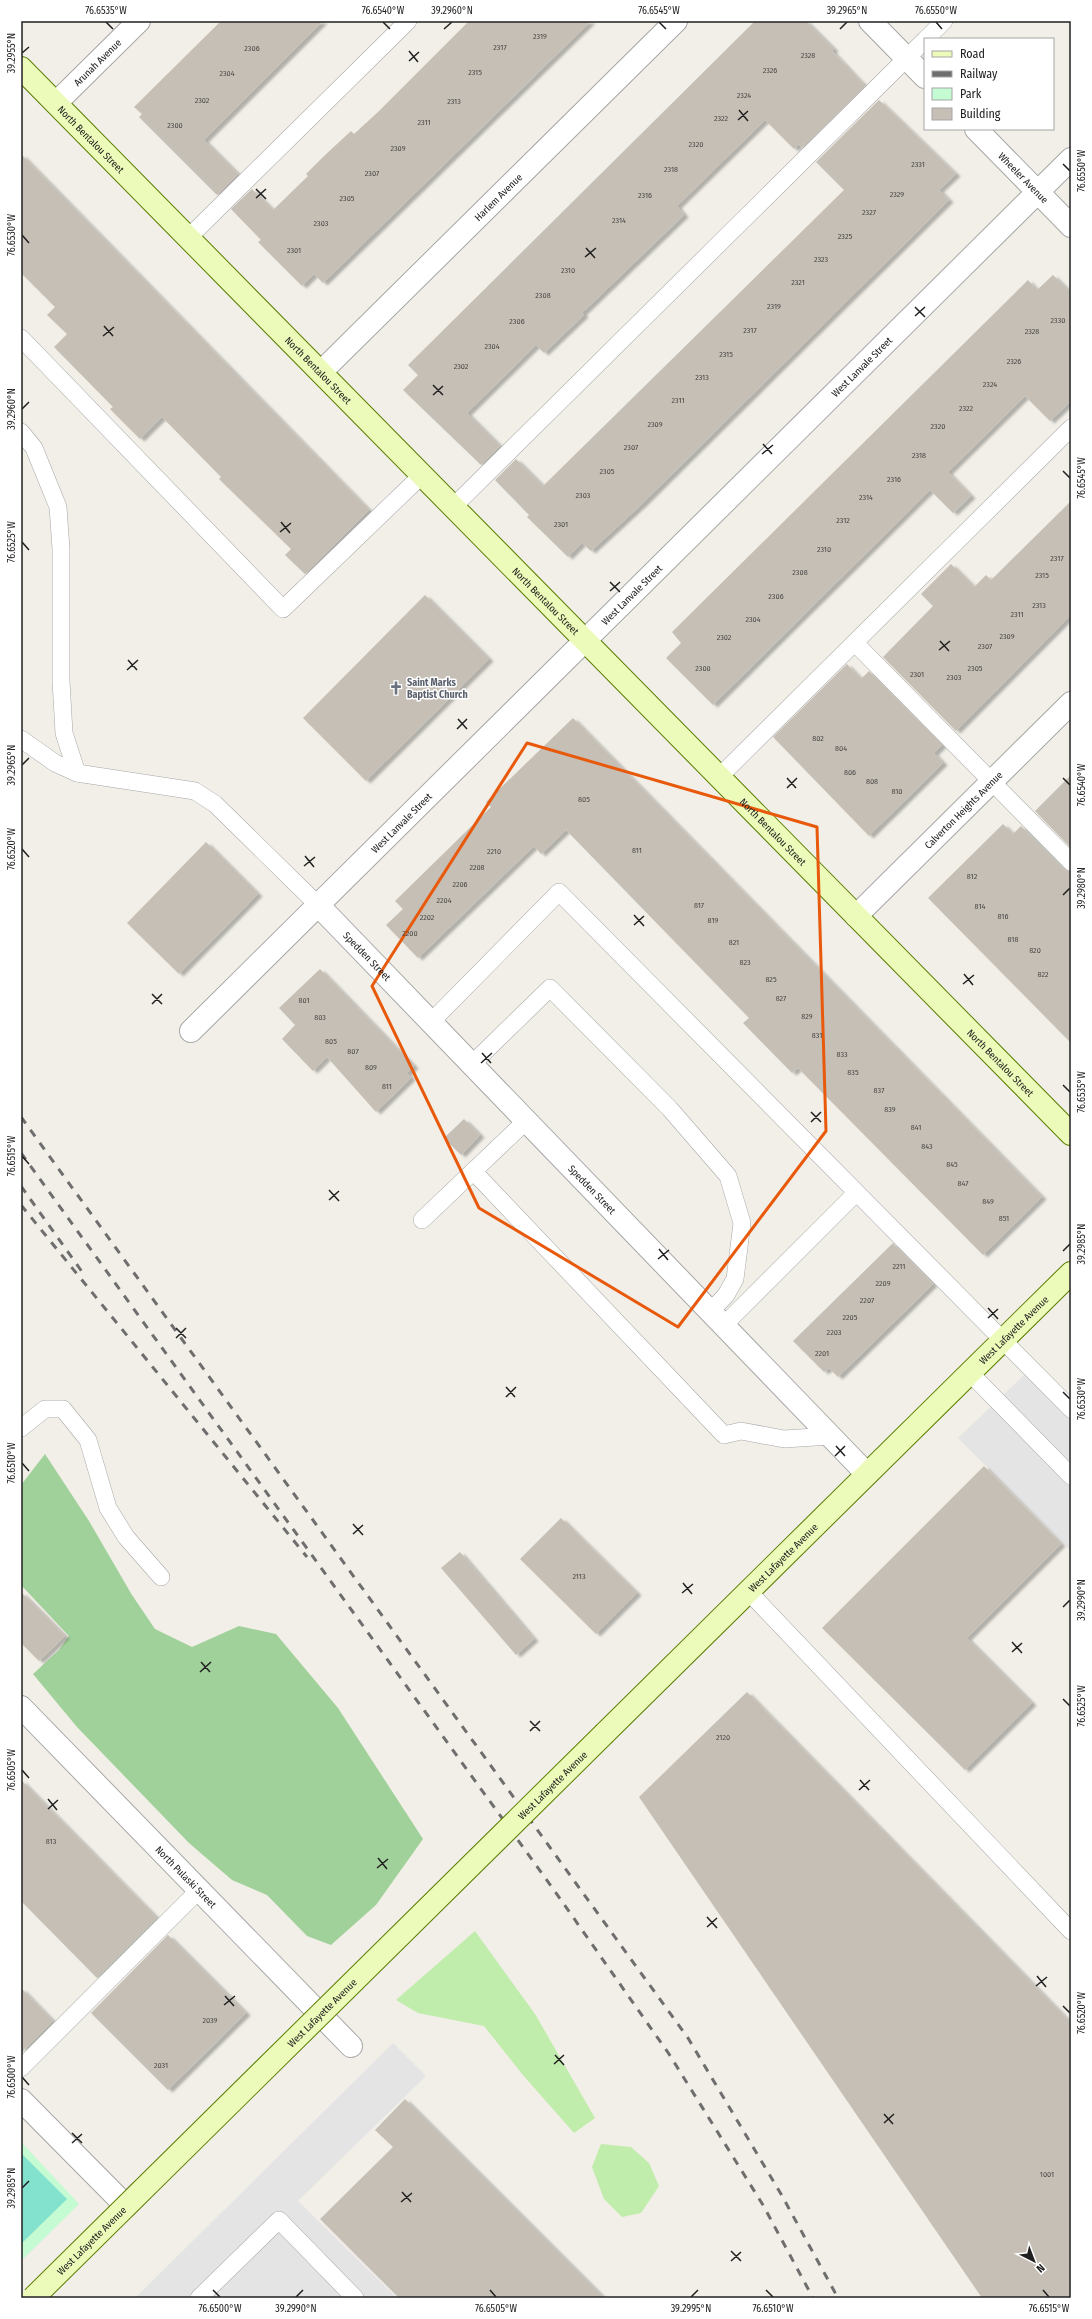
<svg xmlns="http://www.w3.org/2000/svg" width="1092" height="2319" font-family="'Fira Sans Condensed',sans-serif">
<defs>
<filter id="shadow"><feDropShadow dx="4.5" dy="2.5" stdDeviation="1" flood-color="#0004"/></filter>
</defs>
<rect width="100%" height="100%" fill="#f1efe7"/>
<g fill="#c0ecac">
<polygon points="475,1931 535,2014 595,2118 574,2133 522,2074 484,2026 418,2013 396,2000"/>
<polygon points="601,2144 631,2147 649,2163 659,2186 641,2213 622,2217 604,2199 592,2167"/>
</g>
<polygon fill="#a1d19a" points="45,1454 89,1521 132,1595 155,1629 192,1647 239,1626 276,1634 338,1708 423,1839 376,1905 331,1945 307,1936 267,1895 232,1880 189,1843 77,1727 33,1674 59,1650 69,1636 21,1585 21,1485"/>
<polygon fill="#c4fbd2" points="21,2142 79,2204 21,2261"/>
<polygon fill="#83e2ce" points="21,2153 67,2199 21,2244"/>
<g fill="#e4e4e4">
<polygon points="1026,1373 1071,1420 1071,1551 958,1438"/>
<polygon points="393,2043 426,2076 298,2201 397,2298 135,2298"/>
</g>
<g fill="#c6bfb6" filter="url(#shadow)">
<polygon points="221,21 323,21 204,140 238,174 217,195 139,117 142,114 134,107"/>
<polygon points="469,21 591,21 323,283 314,274 302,286 258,242 261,240 231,209 252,189 273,210 308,176 306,174 324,156 351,131 354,134 378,112"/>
<polygon points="755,21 806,21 834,49 832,51 865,86 802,148 799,144 794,149 765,120 677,206 684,215 582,313 584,315 544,353 536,345 467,413 500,446 481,465 403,390 418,375 408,365"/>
<polygon points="879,100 956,174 939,190 949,200 641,505 591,551 582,543 568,557 527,517 529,515 495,480 516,459 543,486 844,190 816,162"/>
<polygon points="21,154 369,510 305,574 285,555 291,549 219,479 221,477 162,417 140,439 110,409 113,407 54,347 67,334 47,315 55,307 21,273"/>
<polygon points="1053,275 1071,293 1071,401 1050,421 1025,396 948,472 971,496 953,513 930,490 713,705 666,658 681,643 672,632 1028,280 1037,290"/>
<polygon points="1071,501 1071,615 956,731 883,657 933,606 921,594 951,564 974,587 986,575 991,580"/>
<polygon points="425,595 489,659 366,781 303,718"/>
<polygon points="847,664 861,679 869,671 942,745 934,753 943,763 869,836 773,737"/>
<polygon points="573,718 1042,1197 983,1255 798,1068 792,1073 743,1023 749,1018 566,830 541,854 534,846 418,958 386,925 403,909 395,901 491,807 486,802"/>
<polygon points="1071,775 1071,848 1035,811"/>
<polygon points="1003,824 1013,834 1021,826 1064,869 1071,872 1071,1043 928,898"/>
<polygon points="206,842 258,894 179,974 127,923"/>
<polygon points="320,969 414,1066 407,1073 411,1078 376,1112 327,1057 313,1071 282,1039 295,1025 279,1008"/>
<polygon points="464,1119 480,1135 461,1155 444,1138"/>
<polygon points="893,1243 933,1284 838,1377 829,1368 824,1372 793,1341"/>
<polygon points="984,1466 1061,1544 967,1638 1032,1703 965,1770 822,1628"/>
<polygon points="561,1518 637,1593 596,1634 520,1559"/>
<polygon points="460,1552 534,1639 516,1655 441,1568"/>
<polygon points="21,1592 65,1636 39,1661 21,1643"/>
<polygon points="747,1692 1071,2023 1071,2298 982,2298 639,1797"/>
<polygon points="21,1780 157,1918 97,1978 21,1901"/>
<polygon points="168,1935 246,2013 168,2090 91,2013"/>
<polygon points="21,1988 53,2021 21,2053"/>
<polygon points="405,2099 604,2298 399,2298 320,2219 393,2147 375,2130"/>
</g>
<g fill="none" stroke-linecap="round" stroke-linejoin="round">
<g stroke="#a7a7a7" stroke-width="18">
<g id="lane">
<polyline points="926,39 944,21"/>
<polyline points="188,238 408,21"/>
<polyline points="21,338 283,609 422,475"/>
<polyline points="21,432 34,448 58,507 61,549 61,681 64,733 77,773"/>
<polyline points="453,507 925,40"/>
<polyline points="855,643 1071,862"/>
<polyline points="21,739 55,763 77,773 195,791 215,804 318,905"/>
<polyline points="719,777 1071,428"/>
<polyline points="431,1022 559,892 1071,1409"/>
<polyline points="472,1064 550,988 670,1109 728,1176 742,1223 735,1279 726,1295 710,1312"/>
<polyline points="473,1171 724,1435 741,1431 784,1439 831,1436"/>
<polyline points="422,1220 526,1121"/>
<polyline points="724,1325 856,1193"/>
<polyline points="970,1373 1071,1476"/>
<polyline points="21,1428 45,1409 63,1409 88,1440 108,1508 126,1537 161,1577"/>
<polyline points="748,1591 1071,1931"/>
<polyline points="21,2068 199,1890"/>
<polyline points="199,2298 279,2220 355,2298"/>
</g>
</g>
<g stroke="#a7a7a7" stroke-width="24">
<g id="street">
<polyline points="870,21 925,77"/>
<path id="s1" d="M 56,103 L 139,21"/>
<path id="s2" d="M 976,129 L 1071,226"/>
<path id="s3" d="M 321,372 L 676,21"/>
<path id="s4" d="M 318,905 L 867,1474"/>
<path id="s5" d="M 856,916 L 1071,703"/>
<path id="s6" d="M 191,1031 L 1071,159"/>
<path id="s7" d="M 21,1707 L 351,2046"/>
<polyline points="21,2100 126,2206 140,2192"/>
</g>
</g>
<g stroke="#5a7d02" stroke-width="24">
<g id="secondary">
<path id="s8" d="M 21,68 L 1071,1134"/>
<path id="s9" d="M 605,1733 L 1071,1273"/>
</g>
</g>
<use href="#lane" stroke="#fff" stroke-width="17"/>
<use href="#street" stroke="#fff" stroke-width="22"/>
<use href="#secondary" stroke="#edfbba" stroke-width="22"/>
<g stroke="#6e6e6e" stroke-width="3" stroke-dasharray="8 8" stroke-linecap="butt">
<polyline points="21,1117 688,2038 781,2194 838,2298"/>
<polyline points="21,1153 554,1890 669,2054 763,2205 813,2298"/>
<polyline points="21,1186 85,1276"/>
<polyline points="21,1205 307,1557"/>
</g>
<g stroke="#5a7d02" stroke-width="24" stroke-linecap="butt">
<g id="secondary-bridge">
<path id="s10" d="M 33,2298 L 605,1733"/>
</g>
</g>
<use href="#secondary-bridge" stroke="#edfbba" stroke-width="22"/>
</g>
<path fill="none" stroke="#e8590c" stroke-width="3" stroke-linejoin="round" d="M 527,743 L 817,827 L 826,1131 L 678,1327 L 479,1208 L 372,986 Z"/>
<path fill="none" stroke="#202020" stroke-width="1.5" d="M 106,22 L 113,29M 383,22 L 390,29M 659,22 L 666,29M 936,22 L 942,29M 444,29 L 452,22M 840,29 L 847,22M 409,51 L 418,62M 22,53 L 29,47M 409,61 L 419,52M 739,110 L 748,121M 738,120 L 748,111M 1063,164 L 1070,171M 256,189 L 266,199M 256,198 L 266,189M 22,235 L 29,243M 586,248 L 595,258M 585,257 L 596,248M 915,307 L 925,317M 915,316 L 925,307M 104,326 L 113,336M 103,336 L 114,327M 433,385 L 443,395M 433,395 L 443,386M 22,409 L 29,402M 763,444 L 772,454M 762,454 L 773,445M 1063,471 L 1070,478M 281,522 L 290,533M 280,532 L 291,523M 22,542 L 29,550M 610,582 L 620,592M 610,591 L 620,582M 940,641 L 949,651M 939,650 L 950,641M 128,660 L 137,670M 127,670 L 138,660M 458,719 L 467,729M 457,729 L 467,719M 22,765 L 29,758M 787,778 L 796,788M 1063,778 L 1070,785M 787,788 L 797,778M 22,849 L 29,857M 305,856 L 314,867M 304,866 L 315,857M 1063,895 L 1070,888M 634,915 L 644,926M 634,925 L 644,916M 964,974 L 973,985M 963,984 L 974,975M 152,994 L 162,1004M 152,1004 L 162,994M 482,1053 L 491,1063M 481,1063 L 492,1053M 1063,1085 L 1070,1092M 811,1112 L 821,1122M 811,1122 L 821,1112M 22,1156 L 29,1164M 329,1190 L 339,1201M 329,1200 L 339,1191M 659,1249 L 668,1260M 1063,1251 L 1070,1244M 658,1259 L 669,1250M 988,1308 L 998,1319M 988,1318 L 998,1309M 176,1328 L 186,1338M 176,1338 L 186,1328M 506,1387 L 515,1397M 1063,1392 L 1070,1399M 506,1397 L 516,1387M 836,1446 L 845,1456M 835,1456 L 845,1446M 22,1463 L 29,1471M 353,1524 L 363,1535M 353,1534 L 363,1525M 683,1583 L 692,1594M 682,1593 L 693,1584M 1063,1607 L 1070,1600M 1012,1642 L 1022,1653M 1012,1652 L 1022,1643M 201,1662 L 210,1672M 200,1672 L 211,1662M 1063,1699 L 1070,1706M 530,1721 L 540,1731M 530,1731 L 540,1721M 22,1770 L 29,1778M 860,1780 L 869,1790M 859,1790 L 870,1780M 48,1799 L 57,1810M 48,1809 L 58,1800M 378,1858 L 387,1869M 377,1868 L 388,1859M 707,1917 L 717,1928M 707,1927 L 717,1918M 1037,1976 L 1046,1987M 1036,1986 L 1047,1977M 225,1996 L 234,2006M 224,2005 L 235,1996M 1063,2006 L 1070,2013M 555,2055 L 564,2065M 554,2064 L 564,2055M 22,2077 L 29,2085M 884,2114 L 893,2124M 884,2123 L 894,2114M 72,2133 L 82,2143M 72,2143 L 82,2134M 22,2188 L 29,2181M 402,2192 L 411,2202M 401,2202 L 412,2193M 731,2251 L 741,2261M 731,2261 L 741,2252M 213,2290 L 220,2297M 490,2290 L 496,2297M 766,2290 L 773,2297M 1043,2290 L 1049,2297M 296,2297 L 303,2290M 691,2297 L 698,2290"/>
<defs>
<g id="church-bare" transform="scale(1.08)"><path d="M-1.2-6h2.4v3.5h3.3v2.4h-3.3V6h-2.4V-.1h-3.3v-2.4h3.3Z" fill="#6b7280" stroke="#fff" stroke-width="2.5" paint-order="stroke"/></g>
</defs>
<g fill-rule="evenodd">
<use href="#church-bare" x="396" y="688"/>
</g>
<g text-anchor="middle" stroke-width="3" stroke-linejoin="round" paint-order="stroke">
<g font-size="8" fill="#4a4846">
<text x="540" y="39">2319</text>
<text x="500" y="50">2317</text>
<text x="252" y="51">2306</text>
<text x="808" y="58">2328</text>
<text x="770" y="73">2326</text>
<text x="475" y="75">2315</text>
<text x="227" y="76">2304</text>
<text x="744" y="98">2324</text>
<text x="202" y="103">2302</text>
<text x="454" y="104">2313</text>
<text x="721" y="121">2322</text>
<text x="424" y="125">2311</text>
<text x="175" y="128">2300</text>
<text x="696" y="147">2320</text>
<text x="398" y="151">2309</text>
<text x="918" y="167">2331</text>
<text x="671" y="172">2318</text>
<text x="372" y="176">2307</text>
<text x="897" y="197">2329</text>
<text x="645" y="198">2316</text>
<text x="347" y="201">2305</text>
<text x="869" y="215">2327</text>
<text x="619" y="223">2314</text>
<text x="321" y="226">2303</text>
<text x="845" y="239">2325</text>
<text x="294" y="253">2301</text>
<text x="821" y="262">2323</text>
<text x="568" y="273">2310</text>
<text x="798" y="285">2321</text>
<text x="543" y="298">2308</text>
<text x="774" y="309">2319</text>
<text x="1058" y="323">2330</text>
<text x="517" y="324">2306</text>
<text x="750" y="333">2317</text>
<text x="1032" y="334">2328</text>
<text x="492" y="349">2304</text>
<text x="726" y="357">2315</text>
<text x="1014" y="364">2326</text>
<text x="461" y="369">2302</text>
<text x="702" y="380">2313</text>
<text x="990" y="387">2324</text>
<text x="678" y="403">2311</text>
<text x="966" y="411">2322</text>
<text x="655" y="427">2309</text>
<text x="938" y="429">2320</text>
<text x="631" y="450">2307</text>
<text x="919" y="458">2318</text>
<text x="607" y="474">2305</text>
<text x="894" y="482">2316</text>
<text x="583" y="498">2303</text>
<text x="866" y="500">2314</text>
<text x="843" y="523">2312</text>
<text x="561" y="527">2301</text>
<text x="824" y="552">2310</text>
<text x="1057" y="561">2317</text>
<text x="800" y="575">2308</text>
<text x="1042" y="578">2315</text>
<text x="776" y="599">2306</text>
<text x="1039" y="608">2313</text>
<text x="1017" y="617">2311</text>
<text x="753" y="622">2304</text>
<text x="1007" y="639">2309</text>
<text x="724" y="640">2302</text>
<text x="985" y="649">2307</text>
<text x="703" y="671">2300</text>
<text x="975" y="671">2305</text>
<text x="917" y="677">2301</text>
<text x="954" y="680">2303</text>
<text x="818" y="741">802</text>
<text x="841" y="751">804</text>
<text x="850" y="775">806</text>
<text x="872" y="784">808</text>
<text x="897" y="794">810</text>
<text x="584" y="802">805</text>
<text x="637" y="853">811</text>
<text x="494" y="854">2210</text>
<text x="477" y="870">2208</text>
<text x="972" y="879">812</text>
<text x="460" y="887">2206</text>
<text x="444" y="903">2204</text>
<text x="699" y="908">817</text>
<text x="980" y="909">814</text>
<text x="1003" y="919">816</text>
<text x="427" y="920">2202</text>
<text x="713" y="923">819</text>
<text x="410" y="936">2200</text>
<text x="1013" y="942">818</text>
<text x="734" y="945">821</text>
<text x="1035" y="953">820</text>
<text x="745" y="965">823</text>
<text x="1043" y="977">822</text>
<text x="771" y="982">825</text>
<text x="781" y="1001">827</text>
<text x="304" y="1003">801</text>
<text x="807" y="1019">829</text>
<text x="320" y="1020">803</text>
<text x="817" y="1038">831</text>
<text x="331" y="1044">805</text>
<text x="353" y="1054">807</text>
<text x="842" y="1057">833</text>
<text x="371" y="1070">809</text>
<text x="853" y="1075">835</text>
<text x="387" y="1089">811</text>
<text x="879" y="1093">837</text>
<text x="890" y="1112">839</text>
<text x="916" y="1130">841</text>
<text x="927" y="1149">843</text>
<text x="952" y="1167">845</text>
<text x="963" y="1186">847</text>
<text x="988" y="1204">849</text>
<text x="1004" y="1221">851</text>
<text x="899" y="1269">2211</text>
<text x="883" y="1286">2209</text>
<text x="867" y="1303">2207</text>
<text x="850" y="1320">2205</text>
<text x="834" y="1335">2203</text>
<text x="822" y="1356">2201</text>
<text x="579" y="1579">2113</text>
<text x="723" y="1740">2120</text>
<text x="51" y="1844">813</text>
<text x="210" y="2023">2039</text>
<text x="161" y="2068">2031</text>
<text x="1047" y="2177">1001</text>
</g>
<g font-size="10" fill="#202020" stroke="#fff">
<text dy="4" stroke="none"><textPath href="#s1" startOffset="58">Arunah Avenue</textPath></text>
<text dy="4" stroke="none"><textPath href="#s8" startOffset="100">North Bentalou Street</textPath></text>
<text dy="4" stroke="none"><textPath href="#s2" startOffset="68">Wheeler Avenue</textPath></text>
<text dy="4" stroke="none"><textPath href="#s3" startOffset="249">Harlem Avenue</textPath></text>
<text dy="4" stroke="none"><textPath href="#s6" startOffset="944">West Lanvale Street</textPath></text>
<text dy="4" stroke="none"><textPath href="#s8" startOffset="424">North Bentalou Street</textPath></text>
<text dy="4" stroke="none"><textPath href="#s6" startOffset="620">West Lanvale Street</textPath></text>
<text dy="4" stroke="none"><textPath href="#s8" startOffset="748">North Bentalou Street</textPath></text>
<text dy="4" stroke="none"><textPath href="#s5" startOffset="151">Calverton Heights Avenue</textPath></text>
<text dy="4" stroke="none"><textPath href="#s6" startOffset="296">West Lanvale Street</textPath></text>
<text dy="4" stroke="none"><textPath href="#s8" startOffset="1072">North Bentalou Street</textPath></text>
<text dy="4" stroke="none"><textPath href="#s4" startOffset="71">Spedden Street</textPath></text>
<text dy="4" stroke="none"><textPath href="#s8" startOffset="1396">North Bentalou Street</textPath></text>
<text dy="4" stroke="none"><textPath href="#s4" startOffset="395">Spedden Street</textPath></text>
<text dy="4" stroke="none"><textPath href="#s9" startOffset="574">West Lafayette Avenue</textPath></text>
<text dy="4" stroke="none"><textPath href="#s9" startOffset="250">West Lafayette Avenue</textPath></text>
<text dy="4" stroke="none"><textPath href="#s10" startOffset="730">West Lafayette Avenue</textPath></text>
<text dy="4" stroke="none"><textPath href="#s7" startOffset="237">North Pulaski Street</textPath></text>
<text dy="4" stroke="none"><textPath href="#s10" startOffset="406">West Lafayette Avenue</textPath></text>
<text dy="4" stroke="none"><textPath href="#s10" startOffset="82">West Lafayette Avenue</textPath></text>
</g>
<g font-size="10" font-weight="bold" fill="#5b616d" stroke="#fff" text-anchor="start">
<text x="407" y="686">Saint Marks<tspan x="407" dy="12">Baptist Church</tspan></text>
</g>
</g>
<rect width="1092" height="2319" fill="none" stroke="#ffffff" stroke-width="44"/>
<rect x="924" y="38" width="130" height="92" fill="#ffffff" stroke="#a6a6a6"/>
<rect x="932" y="51" width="20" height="6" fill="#edfbba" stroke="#a6a6a6"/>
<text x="960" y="58" font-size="12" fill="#202020">Road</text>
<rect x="932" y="71" width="20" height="6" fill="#6e6e6e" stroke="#a6a6a6"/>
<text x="960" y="78" font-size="12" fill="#202020">Railway</text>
<rect x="932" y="88" width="20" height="12" fill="#c4fbd2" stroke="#a6a6a6"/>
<text x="960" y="98" font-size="12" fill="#202020">Park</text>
<rect x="932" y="108" width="20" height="12" fill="#c6bfb6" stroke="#a6a6a6"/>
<text x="960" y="118" font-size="12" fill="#202020">Building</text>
<g transform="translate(1034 2261) rotate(138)" stroke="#ffffff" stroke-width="3" paint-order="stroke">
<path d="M0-3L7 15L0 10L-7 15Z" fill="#202020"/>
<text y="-6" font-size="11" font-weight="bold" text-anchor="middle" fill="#202020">N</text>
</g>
<rect x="22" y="22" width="1048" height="2275" fill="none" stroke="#202020" stroke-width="1.5"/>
<g font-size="10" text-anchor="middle" fill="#202020">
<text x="106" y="14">76.6535°W</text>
<text x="383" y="14">76.6540°W</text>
<text x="452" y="14">39.2960°N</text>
<text x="659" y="14">76.6545°W</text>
<text x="847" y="14">39.2965°N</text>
<text x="936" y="14">76.6550°W</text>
<text transform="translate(11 53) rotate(-90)" y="4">39.2955°N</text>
<text transform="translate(1081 171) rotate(-90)" y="4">76.6550°W</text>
<text transform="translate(11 235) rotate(-90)" y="4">76.6530°W</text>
<text transform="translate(11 409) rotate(-90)" y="4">39.2960°N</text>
<text transform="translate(1081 478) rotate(-90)" y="4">76.6545°W</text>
<text transform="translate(11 542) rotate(-90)" y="4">76.6525°W</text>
<text transform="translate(11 765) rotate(-90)" y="4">39.2965°N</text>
<text transform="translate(1081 785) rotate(-90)" y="4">76.6540°W</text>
<text transform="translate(11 849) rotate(-90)" y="4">76.6520°W</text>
<text transform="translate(1081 888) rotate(-90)" y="4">39.2980°N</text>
<text transform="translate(1081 1092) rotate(-90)" y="4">76.6535°W</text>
<text transform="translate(11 1156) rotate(-90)" y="4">76.6515°W</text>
<text transform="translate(1081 1244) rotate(-90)" y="4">39.2985°N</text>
<text transform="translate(1081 1399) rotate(-90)" y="4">76.6530°W</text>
<text transform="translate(11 1463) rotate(-90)" y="4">76.6510°W</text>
<text transform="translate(1081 1600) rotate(-90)" y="4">39.2990°N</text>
<text transform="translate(1081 1706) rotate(-90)" y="4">76.6525°W</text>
<text transform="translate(11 1770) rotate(-90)" y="4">76.6505°W</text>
<text transform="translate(1081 2013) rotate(-90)" y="4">76.6520°W</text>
<text transform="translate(11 2077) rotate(-90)" y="4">76.6500°W</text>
<text transform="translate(11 2188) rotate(-90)" y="4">39.2985°N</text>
<text x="220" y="2312">76.6500°W</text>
<text x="296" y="2312">39.2990°N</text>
<text x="496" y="2312">76.6505°W</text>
<text x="691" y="2312">39.2995°N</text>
<text x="773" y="2312">76.6510°W</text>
<text x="1049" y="2312">76.6515°W</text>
</g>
</svg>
